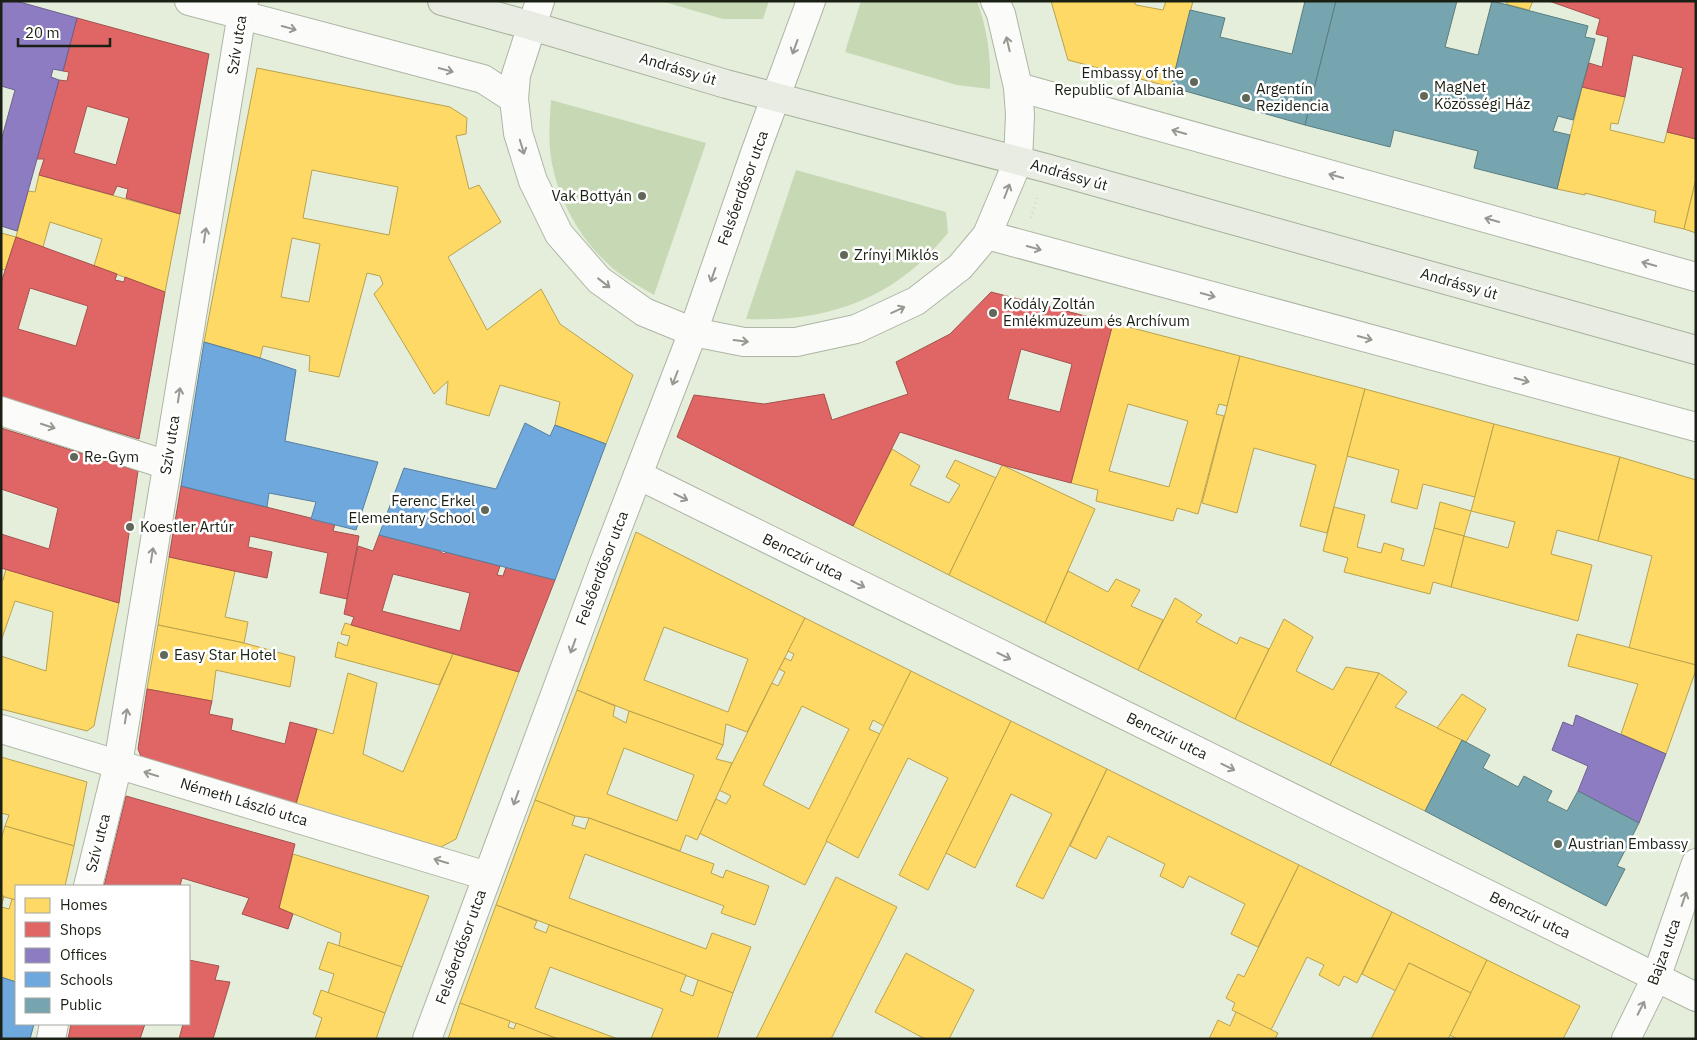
<svg xmlns="http://www.w3.org/2000/svg" width="1697" height="1040" font-family="'IBM Plex Sans',sans-serif">
<rect width="100%" height="100%" fill="#e4eeda"/>
<g fill="#c7d8b4">
<polygon points="661,1 769,1 763,19 723,19"/>
<path d="M 861,1 L 977,1 C 988,32 991,57 990,89 L 957,85 L 845,52 Z"/>
<path d="M 551,100 L 706,143 L 654,295 C 637,285 620,276 606,262 C 578,236 557,196 551,158 C 548,138 550,119 551,100 Z"/>
<path d="M 796,170 L 946,212 L 948,233 C 941,241 933,250 925,258 C 876,306 813,322 746,319 Z"/>
</g>
<g fill="#ffd966" stroke="#baa24d" fill-rule="evenodd">
<polygon points="1051,1 1134,1 1136,5 1163,10 1166,1 1193,1 1171,87 1068,60"/>
<polygon points="1508,1 1533,1 1529,10 1506,4"/>
<path d="M 257,68 L 450,107 L 467,118 L 466,134 L 456,136 L 469,189 L 479,185 L 501,222 L 448,257 L 487,330 L 541,289 L 560,324 L 633,375 L 606,444 L 555,425 L 560,402 L 500,385 L 489,416 L 446,404 L 448,381 L 434,394 L 374,294 L 383,284 L 380,276 L 367,273 L 339,377 L 309,371 L 310,356 L 263,346 L 260,358 L 204,342 ZM 312,170 L 398,187 L 389,235 L 303,218 ZM 292,238 L 320,244 L 309,302 L 281,297 Z"/>
<polygon points="1582,87 1625,97 1618,124 1611,123 1610,130 1664,143 1667,132 1696,139 1696,179 1684,229 1654,222 1656,211 1585,193 1585,195 1557,189"/>
<polygon points="39,175 180,214 165,292 94,266 102,239 50,222 43,247 16,237 28,191 35,192"/>
<polygon points="1696,179 1696,233 1684,229"/>
<polygon points="1,233 16,237 5,270 1,269"/>
<path d="M 1113,323 L 1240,356 L 1227,406 L 1219,404 L 1216,414 L 1224,416 L 1198,514 L 1177,508 L 1173,521 L 1096,501 L 1098,490 L 1071,483 ZM 1128,404 L 1188,421 L 1169,487 L 1109,471 Z"/>
<polygon points="1240,356 1365,389 1327,533 1300,526 1316,465 1254,448 1237,513 1202,503"/>
<polygon points="1365,389 1494,424 1475,497 1423,484 1417,509 1391,502 1399,470 1347,456"/>
<polygon points="1494,424 1620,457 1598,541 1557,530 1551,554 1592,565 1578,621 1451,587 1464,536 1508,548 1515,522 1471,511"/>
<polygon points="892,449 920,466 910,485 949,503 960,485 946,477 955,460 996,478 949,575 853,526"/>
<polygon points="1620,457 1696,480 1696,665 1629,648 1652,556 1598,541"/>
<polygon points="1002,465 1095,509 1045,623 949,575"/>
<polygon points="1440,502 1471,511 1464,536 1434,528"/>
<polygon points="1334,507 1365,515 1357,547 1381,553 1384,543 1404,549 1401,560 1424,566 1434,528 1464,536 1451,587 1433,582 1430,594 1344,572 1348,558 1323,551"/>
<path d="M 636,532 L 805,618 L 747,732 L 726,724 L 723,745 L 629,711 L 577,690 ZM 664,627 L 748,659 L 728,712 L 644,680 Z"/>
<polygon points="169,557 235,571 225,617 248,622 244,643 158,625"/>
<polygon points="6,569 119,603 94,726 87,731 1,709 1,656 46,671 53,612 15,601 1,641 1,580 3,580"/>
<polygon points="1068,571 1108,592 1116,579 1140,590 1131,606 1163,620 1138,670 1045,623"/>
<polygon points="1175,598 1202,615 1196,622 1237,644 1240,637 1269,649 1235,719 1138,670"/>
<path d="M 805,618 L 911,671 L 884,726 L 873,720 L 869,729 L 880,734 L 805,885 L 699,833 L 716,799 L 726,804 L 731,796 L 719,790 L 772,683 L 778,686 L 785,672 L 779,669 L 785,658 L 791,661 L 794,654 L 788,651 ZM 802,706 L 849,729 L 809,809 L 763,785 Z"/>
<polygon points="1284,619 1313,637 1296,671 1333,690 1346,667 1379,673 1330,765 1235,719"/>
<polygon points="345,623 453,654 439,685 335,657 338,642 347,646 350,636 341,634"/>
<polygon points="158,625 244,643 295,657 290,687 216,670 212,701 147,689"/>
<polygon points="1577,634 1696,665 1696,670 1666,754 1621,734 1638,684 1568,666"/>
<polygon points="453,654 519,672 456,839 441,847 296,804 317,729 333,734 348,673 377,683 363,754 403,772"/>
<polygon points="911,671 1011,721 928,890 899,875 948,778 908,758 858,858 826,841"/>
<polygon points="1379,673 1407,692 1395,707 1462,740 1425,811 1330,765"/>
<path d="M 577,690 L 615,706 L 613,716 L 626,723 L 629,711 L 723,745 L 716,759 L 732,763 L 697,840 L 686,835 L 680,851 L 589,818 L 575,816 L 535,800 ZM 624,748 L 694,775 L 677,821 L 607,794 Z"/>
<polygon points="1462,694 1486,709 1466,742 1437,728"/>
<polygon points="1011,721 1107,769 1043,899 1016,886 1052,814 1011,794 975,868 946,853"/>
<polygon points="1,757 87,782 74,846 5,826 9,815 1,813"/>
<polygon points="1107,769 1299,865 1258,947 1231,934 1245,904 1189,876 1183,888 1160,876 1165,864 1108,836 1096,859 1070,846"/>
<polygon points="535,800 575,816 572,825 585,829 589,818 714,864 711,873 723,878 726,870 769,886 755,925 721,913 724,906 585,854 569,898 706,949 712,933 751,947 733,993 496,905"/>
<polygon points="5,826 74,846 65,886 16,886 16,900 1,896 1,840"/>
<polygon points="293,854 429,896 402,967 339,946 341,933 279,908"/>
<polygon points="1299,865 1392,912 1357,983 1344,976 1339,986 1319,975 1324,965 1307,957 1271,1030 1232,1010 1235,1003 1226,998 1238,974 1244,977"/>
<polygon points="836,877 897,907 831,1039 756,1039"/>
<polygon points="1,896 4,896 1,907 9,909 12,899 16,900 16,982 1,977"/>
<polygon points="496,905 537,921 534,928 546,933 549,925 686,975 680,991 693,996 698,980 733,993 717,1039 651,1039 663,1009 550,967 535,1008 618,1039 558,1039 460,1003"/>
<polygon points="1392,912 1487,960 1471,993 1409,963 1396,991 1362,974"/>
<polygon points="328,942 402,967 385,1013 328,993 334,974 319,969"/>
<polygon points="906,953 974,990 949,1039 925,1039 875,1012"/>
<polygon points="1487,960 1580,1006 1563,1039 1457,1039 1450,1035"/>
<polygon points="1409,963 1471,993 1448,1039 1371,1039"/>
<polygon points="321,990 385,1013 376,1039 315,1039 322,1018 313,1014"/>
<polygon points="460,1003 510,1021 508,1027 514,1029 516,1023 558,1039 448,1039"/>
<polygon points="1236,1012 1278,1033 1275,1039 1209,1039 1218,1020 1230,1026"/>
</g>
<g fill="#e06666" stroke="#a5514d" fill-rule="evenodd">
<polygon points="1549,1 1696,1 1696,139 1667,132 1683,68 1633,55 1625,97 1582,87 1589,63 1602,67 1608,37 1596,34 1600,19"/>
<path d="M 77,18 L 209,54 L 180,214 L 126,198 L 128,189 L 117,186 L 113,195 L 39,175 L 44,159 L 37,159 L 59,80 L 67,81 L 69,72 L 63,71 ZM 87,106 L 129,118 L 116,165 L 74,153 Z"/>
<path d="M 16,237 L 117,274 L 115,280 L 124,282 L 125,277 L 165,292 L 139,439 L 1,397 L 1,283 ZM 30,288 L 88,306 L 76,346 L 18,329 Z"/>
<path d="M 991,292 L 1113,323 L 1071,483 L 1002,465 L 900,432 L 853,526 L 677,437 L 694,395 L 764,404 L 824,394 L 832,420 L 908,394 L 896,362 L 950,334 ZM 1021,349 L 1072,364 L 1060,412 L 1008,399 Z"/>
<polygon points="1,428 138,471 119,603 1,568 1,534 49,549 58,508 1,489"/>
<polygon points="181,486 335,524 333,531 359,536 347,599 320,593 328,553 250,536 248,547 272,552 267,578 169,557"/>
<path d="M 379,535 L 438,550 L 444,554 L 446,552 L 500,566 L 497,575 L 503,576 L 506,567 L 555,580 L 519,672 L 351,625 L 354,617 L 344,614 L 358,546 L 373,551 ZM 393,574 L 470,593 L 460,631 L 382,611 Z"/>
<polygon points="147,689 212,701 209,714 233,719 231,730 285,744 290,722 317,729 296,804 142,759 138,749"/>
<polygon points="126,796 295,844 279,908 293,914 288,929 242,914 249,898 182,878 180,886 104,886"/>
<polygon points="189,960 219,966 215,980 230,982 213,1039 179,1039 183,1024 189,1024"/>
<polygon points="71,1024 145,1024 140,1039 68,1039"/>
</g>
<g fill="#8e7cc3" stroke="#6b608e">
<polygon points="1,1 16,1 77,18 63,71 53,69 51,77 59,80 17,231 1,226 1,141 15,90 1,86"/>
<polygon points="1576,715 1666,754 1639,823 1578,791 1588,766 1552,750 1563,722 1573,726"/>
</g>
<g fill="#6fa8dc" stroke="#567fa0">
<polygon points="204,342 260,358 296,370 285,441 378,462 356,530 311,519 316,502 269,493 267,507 181,486"/>
<polygon points="525,423 550,436 555,425 606,444 555,580 379,535 404,468 496,489"/>
<polygon points="1,977 16,982 16,1024 34,1024 30,1039 1,1039"/>
</g>
<g fill="#76a5af" stroke="#5a7d80">
<polygon points="1305,1 1336,1 1305,125 1171,87 1190,10 1225,18 1220,37 1292,54"/>
<polygon points="1336,1 1457,1 1445,47 1478,55 1492,1 1588,26 1585,37 1595,39 1573,120 1558,116 1553,131 1570,135 1557,189 1474,168 1478,151 1394,130 1390,147 1305,125"/>
<polygon points="1462,740 1490,755 1483,768 1518,787 1524,776 1552,791 1547,801 1567,811 1578,791 1639,823 1617,866 1625,869 1606,906 1425,811"/>
</g>
<g fill="none" stroke-linecap="round" stroke-linejoin="round">
<g stroke="#aeb5a6" stroke-width="30">
<g id="minor">
<polyline points="189,1 483,79 514,99"/>
<polyline points="540,1 516,75 514,99 518,133 533,181 559,234 599,280 644,312 693,332 744,342 796,342 856,329 916,301 960,267 987,235 1018,161 1020,115 1018,87 1001,14 995,1"/>
<polyline points="1018,87 1696,277"/>
<polyline points="987,235 1696,427"/>
<polyline points="1,411 167,465"/>
<polyline points="638,475 1696,997"/>
<polyline points="1,729 487,876"/>
<polyline points="88,886 118,764 244,1"/>
<polyline points="51,1039 54,1024"/>
<polyline points="427,1039 602,568 693,332 755,153 811,1"/>
<polyline points="1626,1039 1656,978 1696,863"/>
</g>
</g>
<g stroke="#a5af9a" stroke-width="30">
<polyline id="major" points="442,1 532,26 726,84 1046,168 1696,350"/>
</g>
<polyline stroke="#d5d7d2" stroke-width="3" stroke-dasharray="1 4" stroke-linecap="butt" points="1031,218 1037,198"/>
<use href="#minor" stroke="#fbfcf9" stroke-width="28"/>
<use href="#major" stroke="#e8ece2" stroke-width="28"/>
</g>
<defs><path id="oneway-shaft" d="M-6 0H5M1.5-3L5.5 0L1.5 3" fill="none" stroke-width="1.6" stroke-linecap="round" stroke-linejoin="round" transform="scale(1.25)"/></defs>
<g stroke="#969992">
<use href="#oneway-shaft" transform="translate(289 28) rotate(15)"/>
<use href="#oneway-shaft" transform="translate(1008 44) rotate(-103)"/>
<use href="#oneway-shaft" transform="translate(795 47) rotate(110)"/>
<use href="#oneway-shaft" transform="translate(446 70) rotate(15)"/>
<use href="#oneway-shaft" transform="translate(1179 132) rotate(-164)"/>
<use href="#oneway-shaft" transform="translate(522 147) rotate(73)"/>
<use href="#oneway-shaft" transform="translate(1336 176) rotate(-164)"/>
<use href="#oneway-shaft" transform="translate(1007 191) rotate(-69)"/>
<use href="#oneway-shaft" transform="translate(1492 220) rotate(-164)"/>
<use href="#oneway-shaft" transform="translate(205 235) rotate(-81)"/>
<use href="#oneway-shaft" transform="translate(1034 248) rotate(15)"/>
<use href="#oneway-shaft" transform="translate(1649 264) rotate(-164)"/>
<use href="#oneway-shaft" transform="translate(713 275) rotate(109)"/>
<use href="#oneway-shaft" transform="translate(604 283) rotate(38)"/>
<use href="#oneway-shaft" transform="translate(1208 295) rotate(15)"/>
<use href="#oneway-shaft" transform="translate(898 310) rotate(-25)"/>
<use href="#oneway-shaft" transform="translate(1365 338) rotate(15)"/>
<use href="#oneway-shaft" transform="translate(741 341) rotate(7)"/>
<use href="#oneway-shaft" transform="translate(675 378) rotate(111)"/>
<use href="#oneway-shaft" transform="translate(1522 380) rotate(15)"/>
<use href="#oneway-shaft" transform="translate(179 395) rotate(-81)"/>
<use href="#oneway-shaft" transform="translate(48 426) rotate(18)"/>
<use href="#oneway-shaft" transform="translate(681 497) rotate(26)"/>
<use href="#oneway-shaft" transform="translate(152 555) rotate(-81)"/>
<use href="#oneway-shaft" transform="translate(858 584) rotate(26)"/>
<use href="#oneway-shaft" transform="translate(573 646) rotate(110)"/>
<use href="#oneway-shaft" transform="translate(1004 656) rotate(26)"/>
<use href="#oneway-shaft" transform="translate(126 716) rotate(-81)"/>
<use href="#oneway-shaft" transform="translate(1228 767) rotate(26)"/>
<use href="#oneway-shaft" transform="translate(151 774) rotate(-163)"/>
<use href="#oneway-shaft" transform="translate(516 798) rotate(110)"/>
<use href="#oneway-shaft" transform="translate(441 861) rotate(-163)"/>
<use href="#oneway-shaft" transform="translate(1684 899) rotate(-71)"/>
<use href="#oneway-shaft" transform="translate(1641 1008) rotate(-63)"/>
</g>
<g fill="#616859" stroke="#fff" stroke-width="2">
<circle cx="1194" cy="82" r="5"/>
<circle cx="1424" cy="96" r="5"/>
<circle cx="1246" cy="98" r="5"/>
<circle cx="642" cy="196" r="5"/>
<circle cx="844" cy="255" r="5"/>
<circle cx="993" cy="313" r="5"/>
<circle cx="74" cy="457" r="5"/>
<circle cx="485" cy="510" r="5"/>
<circle cx="130" cy="527" r="5"/>
<circle cx="164" cy="655" r="5"/>
<circle cx="1558" cy="844" r="5"/>
</g>
<g text-anchor="middle" stroke-width="5" stroke-linejoin="round" paint-order="stroke">
<g font-size="15" fill="#1a2013" stroke="#fff">
<text transform="translate(237 45) rotate(-81)" y="5">Szív utca</text>
<text transform="translate(678 69) rotate(17)" y="5">Andrássy út</text>
<text transform="translate(1069 175) rotate(16)" y="5">Andrássy út</text>
<text transform="translate(743 188) rotate(-70)" y="5">Felsőerdősor utca</text>
<text transform="translate(1459 284) rotate(16)" y="5">Andrássy út</text>
<text transform="translate(170 445) rotate(-81)" y="5">Szív utca</text>
<text transform="translate(803 557) rotate(26)" y="5">Benczúr utca</text>
<text transform="translate(602 568) rotate(-69)" y="5">Felsőerdősor utca</text>
<text transform="translate(1167 736) rotate(26)" y="5">Benczúr utca</text>
<text transform="translate(244 802) rotate(17)" y="5">Németh László utca</text>
<text transform="translate(98 843) rotate(-76)" y="5">Szív utca</text>
<text transform="translate(1530 915) rotate(26)" y="5">Benczúr utca</text>
<text transform="translate(461 947) rotate(-70)" y="5">Felsőerdősor utca</text>
<text transform="translate(1664 952) rotate(-70)" y="5">Bajza utca</text>
</g>
<g font-size="15" fill="#1a2013" stroke="#fff" text-anchor="start">
<text x="1184" y="78" text-anchor="end">Embassy of the<tspan x="1184" dy="17">Republic of Albania</tspan></text>
<text x="1434" y="92">MagNet<tspan x="1434" dy="17">Közösségi Ház</tspan></text>
<text x="1256" y="94">Argentín<tspan x="1256" dy="17">Rezidencia</tspan></text>
<text x="632" y="201" text-anchor="end">Vak Bottyán</text>
<text x="854" y="260">Zrínyi Miklós</text>
<text x="1003" y="309">Kodály Zoltán<tspan x="1003" dy="17">Emlékmúzeum és Archívum</tspan></text>
<text x="84" y="462">Re-Gym</text>
<text x="475" y="506" text-anchor="end">Ferenc Erkel<tspan x="475" dy="17">Elementary School</tspan></text>
<text x="140" y="532">Koestler Artúr</text>
<text x="174" y="660">Easy Star Hotel</text>
<text x="1568" y="849">Austrian Embassy</text>
</g>
</g>
<rect width="1697" height="1040" fill="none" stroke="#1a2013" stroke-width="5"/>
<rect x="15" y="885" width="175" height="140" fill="#ffffff" stroke="#a3a6a1"/>
<rect x="25" y="898" width="25" height="15" fill="#ffd966" stroke="#a3a6a1"/>
<text x="60" y="910" font-size="15" fill="#1a2013">Homes</text>
<rect x="25" y="922" width="25" height="15" fill="#e06666" stroke="#a3a6a1"/>
<text x="60" y="935" font-size="15" fill="#1a2013">Shops</text>
<rect x="25" y="948" width="25" height="15" fill="#8e7cc3" stroke="#a3a6a1"/>
<text x="60" y="960" font-size="15" fill="#1a2013">Offices</text>
<rect x="25" y="972" width="25" height="15" fill="#6fa8dc" stroke="#a3a6a1"/>
<text x="60" y="985" font-size="15" fill="#1a2013">Schools</text>
<rect x="25" y="998" width="25" height="15" fill="#76a5af" stroke="#a3a6a1"/>
<text x="60" y="1010" font-size="15" fill="#1a2013">Public</text>
<path d="M18 38v8h92v-8" fill="none" stroke="#1a2013" stroke-width="2.5"/>
<text x="25" y="38" font-size="15" fill="#1a2013" stroke="#ffffff" stroke-width="4" paint-order="stroke">20 m</text>
</svg>
